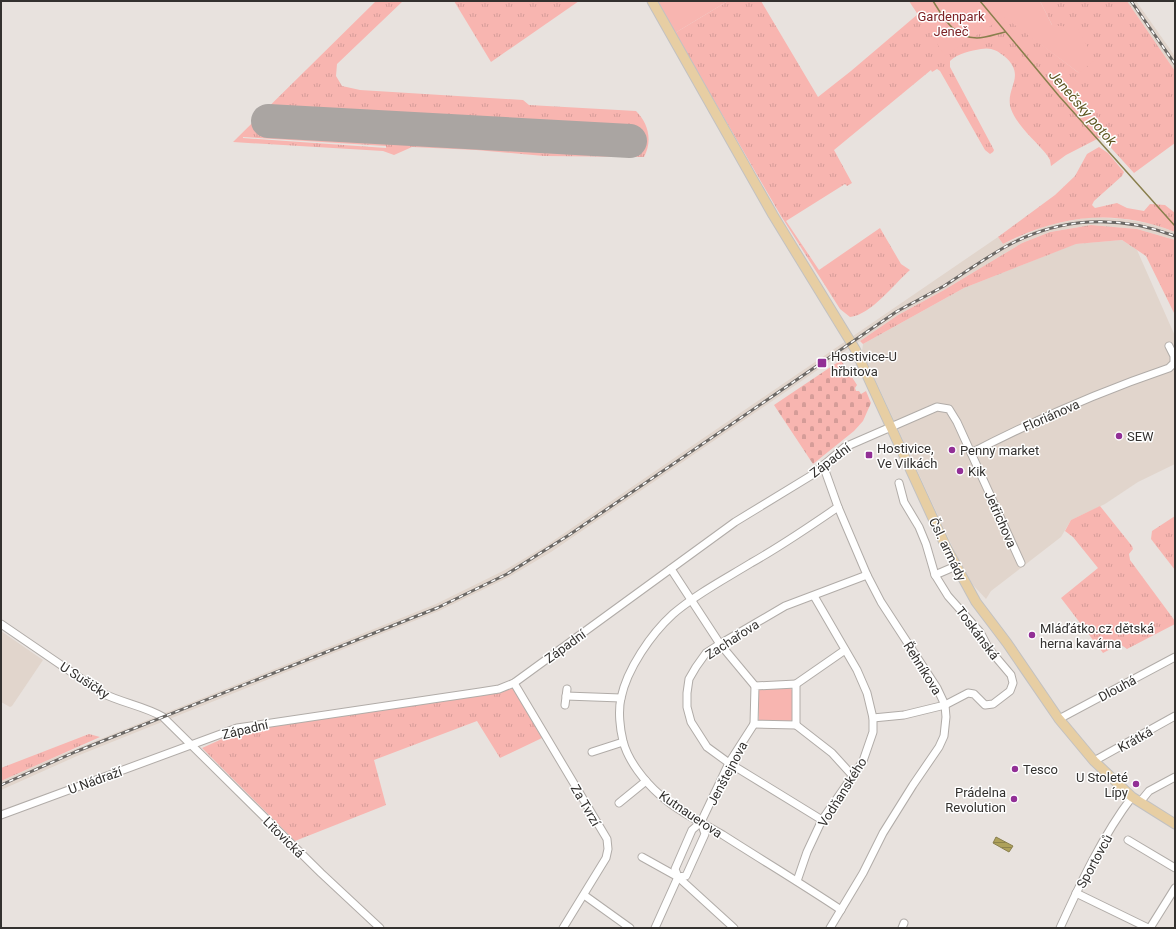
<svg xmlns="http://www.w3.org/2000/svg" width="1176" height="929" font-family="Roboto,sans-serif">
<defs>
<pattern id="grass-tufts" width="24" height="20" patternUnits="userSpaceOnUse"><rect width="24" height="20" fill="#f8b5b0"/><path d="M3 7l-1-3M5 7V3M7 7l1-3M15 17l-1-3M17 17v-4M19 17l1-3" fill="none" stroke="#d59c98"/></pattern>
<pattern id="cemetery-stones" width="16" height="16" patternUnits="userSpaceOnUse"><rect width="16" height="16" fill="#f8b5b0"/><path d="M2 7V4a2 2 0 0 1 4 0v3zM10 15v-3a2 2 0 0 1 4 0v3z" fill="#d59c98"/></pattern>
<pattern id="water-rules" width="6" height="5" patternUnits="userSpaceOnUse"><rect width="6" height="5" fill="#aea15a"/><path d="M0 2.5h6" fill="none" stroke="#8e844b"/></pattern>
</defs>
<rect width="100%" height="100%" fill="#e8e2de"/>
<g fill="#e1d5cc">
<polygon points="1127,1 1136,1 1172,52 1175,57 1175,71"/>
<polygon points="1090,217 1123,219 1153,224 1175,232 1175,240 1137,229 1091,225 1050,232 1022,243 944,290 898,315 551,552 509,577 439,611 77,756 1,790 1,781 53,758 436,604 505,570 547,545 998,237 1003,244 1048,225"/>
<polygon points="1122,240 1137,250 1175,336 1175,464 1138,482 1105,504 1071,520 1061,537 991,591 986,599 973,585 959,561 862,351 863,344 964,288 1075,244"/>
<polygon points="1,631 43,660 12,706 10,707 1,702"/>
</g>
<g fill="url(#grass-tufts)" fill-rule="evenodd">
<path d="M 376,1 L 403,1 L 337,64 L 336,76 L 342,86 L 360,90 L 523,100 L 529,105 L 636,111 C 648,123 653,140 644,157 L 544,156 L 476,150 L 412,147 L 394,155 L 383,151 L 233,142 ZM 243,137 L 386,146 L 386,148 L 243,138 Z"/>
<polygon points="454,1 579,1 491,62"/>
<path d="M 728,1 L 761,1 L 818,97 L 851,71 L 918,14 L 1004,16 L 1079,73 L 1052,25 L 1040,1 L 1127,1 L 1175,71 L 1175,143 L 1134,173 L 1101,137 L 1066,155 L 1051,166 L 1050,160 L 1047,155 C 1036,141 1017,126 1011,109 C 1004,88 1028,76 1004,56 C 997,50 990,47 981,49 C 971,51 958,53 950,61 L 950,67 L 994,150 L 993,152 L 990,154 L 985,150 L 940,71 L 937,69 L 932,72 L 931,70 L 834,150 L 852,183 L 847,186 L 845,184 L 786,221 L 819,270 L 880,228 L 901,264 L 910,270 C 894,284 871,315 850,317 L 840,309 L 781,216 L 675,33 Z"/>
<path d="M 1099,147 L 1108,153 L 1124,172 L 1122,176 L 1094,201 L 1092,205 L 1095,208 L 1117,203 L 1127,208 L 1144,211 L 1150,204 L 1165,205 L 1175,213 L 1175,232 C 1114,208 1060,215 1003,244 L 998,237 L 1055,195 L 1075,176 L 1087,154 Z"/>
<polygon points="1091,225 1137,229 1175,240 1175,315 1146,256 1122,240 1076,244 964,288 863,344 860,341 898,315 944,290 1022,243 1050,232"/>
<polygon points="1100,506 1132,546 1133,549 1129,554 1130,560 1175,621 1175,624 1127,649 1120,644 1103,653 1061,598 1098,568 1073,537 1065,531 1071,520"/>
<polygon points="1175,516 1175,570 1151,539 1152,531"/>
<polygon points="513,688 542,738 500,758 477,721 374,760 386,805 295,841 202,748 233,734 269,726 492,694"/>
<polygon points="89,734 100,737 1,781 1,768"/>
</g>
<polygon fill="url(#cemetery-stones)" points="841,360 857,385 855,388 856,391 859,391 861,394 866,391 871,403 863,421 854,431 813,464 774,405"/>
<g fill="#f8b5b0">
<polygon points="658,1 728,1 675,33"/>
<polygon points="909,1 1040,1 1052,25 1077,28 1095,60 1079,73 1004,17 945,56"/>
<polygon points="789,687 793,691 792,720 788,722 759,720 758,688"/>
</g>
<polygon fill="url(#water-rules)" stroke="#897f4d" points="996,837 1013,846 1009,852 993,843"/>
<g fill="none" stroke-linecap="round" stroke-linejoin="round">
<g stroke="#897f4d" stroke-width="1.5">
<path d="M 933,1 C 943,17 954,38 977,38 C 986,38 996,34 1005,32"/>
<polyline points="980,1 1059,96 1175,226"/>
</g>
<polyline stroke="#aaa5a2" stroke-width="34" points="268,121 630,141"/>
<g stroke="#b1aca8" stroke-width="9">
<g id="minor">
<path d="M 971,453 C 1035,420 1101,391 1169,368 L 1174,363 L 1174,356 L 1169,346"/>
<polyline points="823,465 838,507 867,575 881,602 937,688 945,705 946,717 944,736 939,747 913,785 883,833 863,873 830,928"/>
<path d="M 838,507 C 809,527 781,546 751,563 C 725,579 696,594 673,614 C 651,634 627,669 621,698 C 618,711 620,729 623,741 C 628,761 645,782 660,795 C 678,811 702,823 723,835 C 762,860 802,884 841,910"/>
<polyline points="671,569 720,644 755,686"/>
<polyline points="935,575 956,566"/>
<path d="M 1,624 L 102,693 C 122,703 144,706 163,717 L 321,873 L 380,928"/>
<polyline points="514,683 607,839 608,849 606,858 563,928"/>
<polygon points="796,684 796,725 754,724 755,686"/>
<polyline points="796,684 845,650"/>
<polyline points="566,696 621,698"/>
<polyline points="565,705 567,689"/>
<polyline points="873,718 904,715 945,705 968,693 974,694 985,705 993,704 1010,691 1013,683 1011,675 989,649 980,632 948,596 935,575 926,544 919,527 904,502 899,483"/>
<polyline points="1059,719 1175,657"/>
<polyline points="796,725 832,753 852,775"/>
<polyline points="592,752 623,742"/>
<polyline points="1094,761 1175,716"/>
<polyline points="1140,802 1149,791 1175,777"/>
<polyline points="619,803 646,781"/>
<polyline points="1,815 237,728 480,692 499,689 514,683 735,522 812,475 845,447 937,407 949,409 957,422 1021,563"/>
<polyline points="822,820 729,763 707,747 691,722 687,707 687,693 689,679 696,667 706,653 720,644 785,606 867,575"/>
<polyline points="1128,840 1175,868"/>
<polyline points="642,857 678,877 734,928"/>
<polyline points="678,877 686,876 705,834 701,822"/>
<polyline points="797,881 807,852 822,820 863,761 873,732 873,718 867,693 857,670 814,596"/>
<polyline points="1076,893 1148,928"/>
<polyline points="584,895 630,928"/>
<polyline points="655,928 678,877 675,869 692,830 701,822 729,763 754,724"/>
<polyline points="902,928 904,923"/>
<path d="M 1060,928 C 1080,884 1103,835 1132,797"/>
<polyline points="1150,928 1175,888"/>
</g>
</g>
<g stroke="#c2c1c1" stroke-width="11">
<polyline id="major" points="652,1 773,215 855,349 947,549 976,602 1007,643 1059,719 1094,761 1132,797 1175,824"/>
</g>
<use href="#minor" stroke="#fff" stroke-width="7"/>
<use href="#major" stroke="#e7cea3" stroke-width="9"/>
<g stroke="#6b6865" stroke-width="3">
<g id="rail">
<polyline points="1131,1 1175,64"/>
<path d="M 1,785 L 75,752 L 437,608 L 507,574 L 569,535 L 896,312 C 912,303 928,295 944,286 C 964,273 984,259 1005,247 C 1059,217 1118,214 1175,236"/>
</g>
</g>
<use href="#rail" stroke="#fff" stroke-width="1.5" stroke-dasharray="4.5" stroke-linecap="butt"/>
</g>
<g fill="#922f96" stroke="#fff" stroke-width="1.5">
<rect x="817" y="358" width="10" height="10" rx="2"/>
<circle cx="1119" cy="436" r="4"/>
<circle cx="952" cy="450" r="4"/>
<rect x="865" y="451" width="8" height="8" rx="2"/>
<circle cx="960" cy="471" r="4"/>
<circle cx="1032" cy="635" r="4"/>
<circle cx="1015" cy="769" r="4"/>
<circle cx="1136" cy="784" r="4"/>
<circle cx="1014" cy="799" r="4"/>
</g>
<g text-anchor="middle" stroke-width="3" stroke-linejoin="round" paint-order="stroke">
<g font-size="13" fill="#7d2326" stroke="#fff">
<text x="951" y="21">Gardenpark<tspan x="951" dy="15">Jeneč</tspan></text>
</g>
<g font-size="13" fill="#33312f" stroke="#fff" text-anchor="start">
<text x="831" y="361">Hostivice-U<tspan x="831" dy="15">hřbitova</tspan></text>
<text x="1127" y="441">SEW</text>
<text x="877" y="453">Hostivice,<tspan x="877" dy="15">Ve Vilkách</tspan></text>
<text x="960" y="455">Penny market</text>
<text x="968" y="476">Kik</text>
<text x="1040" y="633">Mláďátko.cz dětská<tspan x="1040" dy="15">herna kavárna</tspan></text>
<text x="1023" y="774">Tesco</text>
<text x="1128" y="782" text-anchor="end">U Stoleté<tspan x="1128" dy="15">Lípy</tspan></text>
<text x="1006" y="797" text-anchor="end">Prádelna<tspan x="1006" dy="15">Revolution</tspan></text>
</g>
<g font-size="13" fill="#33312f" stroke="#fff">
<text transform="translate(1051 415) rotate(-24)" y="5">Floriánova</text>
<text transform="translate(830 460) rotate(-37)" y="5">Západní</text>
<text transform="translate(1001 519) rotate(66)" y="5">Jetřichova</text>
<text transform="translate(948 549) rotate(64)" y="5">Čsl. armády</text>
<text transform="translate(978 633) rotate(53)" y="5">Toskánská</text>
<text transform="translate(732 639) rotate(-33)" y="5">Zachařova</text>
<text transform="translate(565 646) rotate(-36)" y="5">Západní</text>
<text transform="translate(923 668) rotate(58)" y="5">Řehníkova</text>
<text transform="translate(85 680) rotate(33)" y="5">U Sušičky</text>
<text transform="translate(1117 688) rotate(-28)" y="5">Dlouhá</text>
<text transform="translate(245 729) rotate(-13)" y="5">Západní</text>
<text transform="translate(1135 739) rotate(-29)" y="5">Krátká</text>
<text transform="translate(727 773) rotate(-62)" y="5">Jenštejnova</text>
<text transform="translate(95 780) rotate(-20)" y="5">U Nádraží</text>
<text transform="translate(842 792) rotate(-58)" y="5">Vodňanského</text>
<text transform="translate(586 805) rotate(60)" y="5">Za Tvrzí</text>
<text transform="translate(691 814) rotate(34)" y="5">Kutnauerova</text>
<text transform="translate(284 837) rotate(45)" y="5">Litovická</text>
<text transform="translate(1094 861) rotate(-61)" y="5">Sportovců</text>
</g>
<g font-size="14" font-style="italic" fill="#5e541f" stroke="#fff">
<text transform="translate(1083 108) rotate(49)" y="5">Jenečský potok</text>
</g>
</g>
<rect width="1176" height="929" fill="none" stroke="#33312f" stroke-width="4"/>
</svg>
